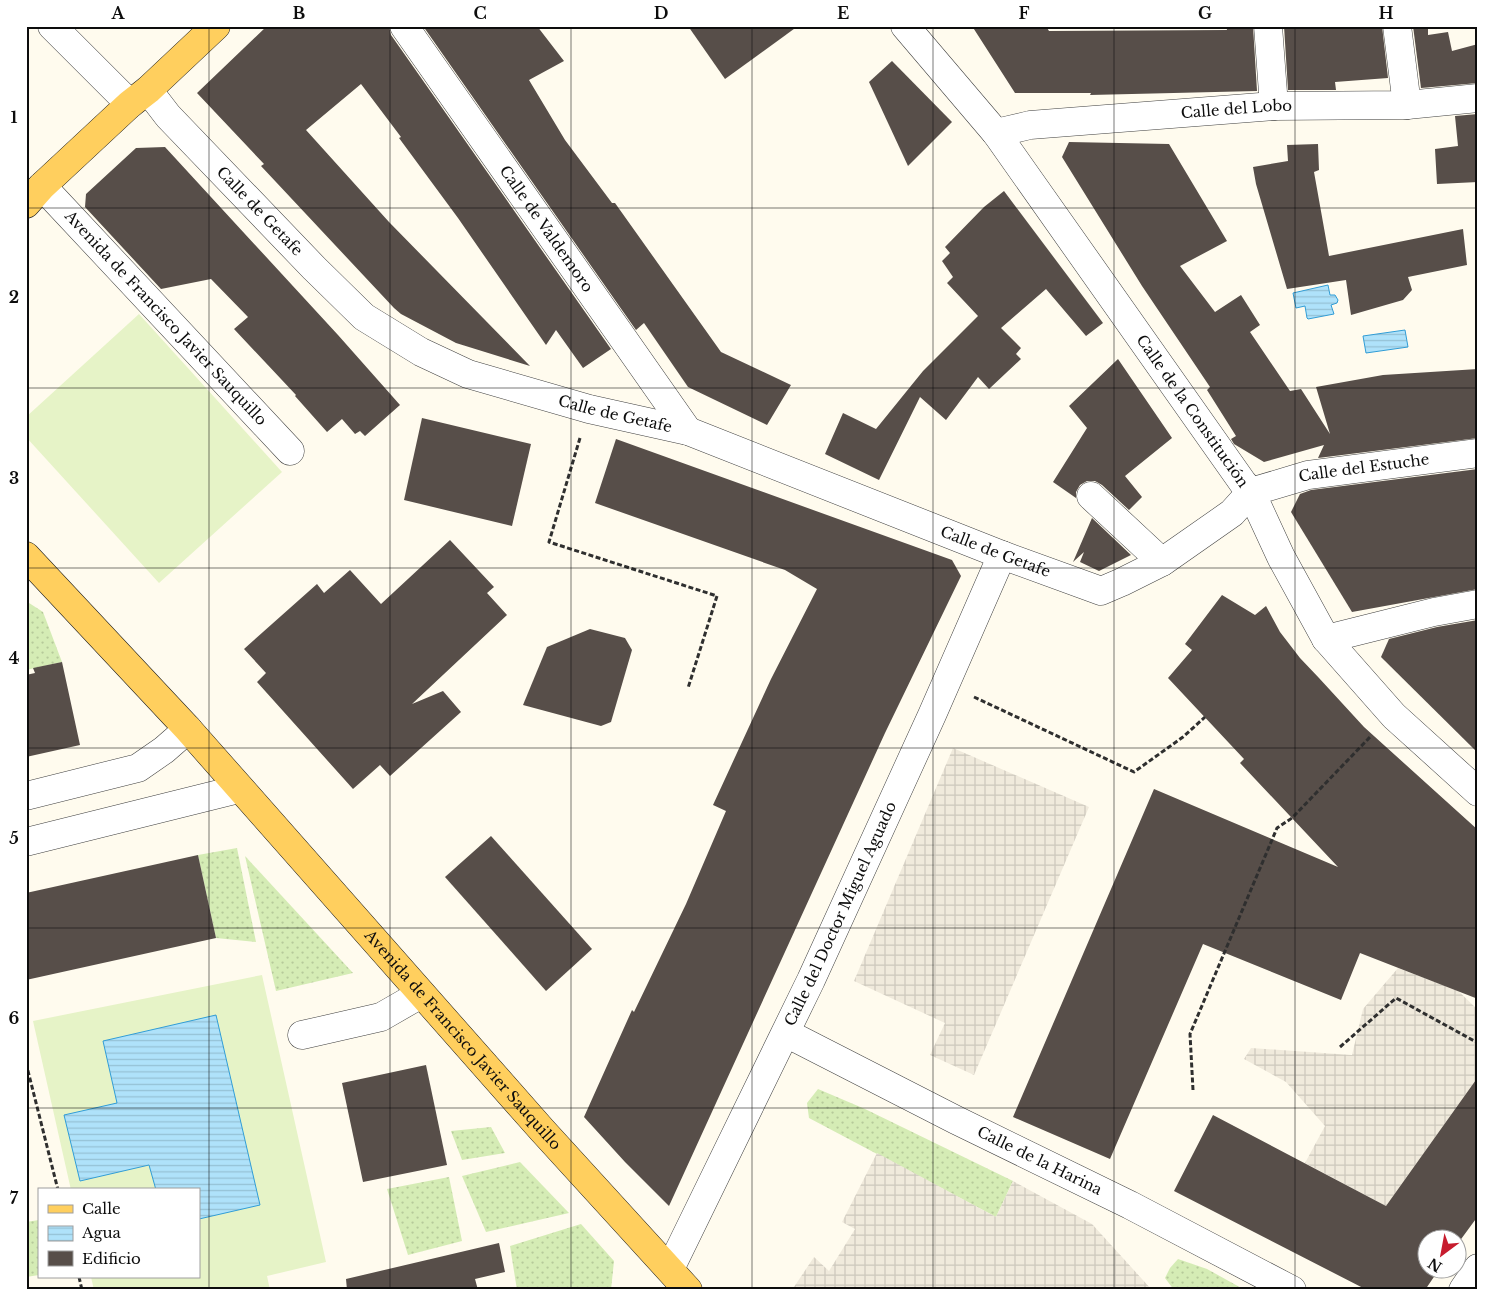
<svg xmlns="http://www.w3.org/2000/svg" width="1504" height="1316" font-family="'Libre Baskerville',serif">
<defs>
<pattern id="garden-dots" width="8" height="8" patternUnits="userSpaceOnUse" patternTransform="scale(1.25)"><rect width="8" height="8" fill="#d5ecb5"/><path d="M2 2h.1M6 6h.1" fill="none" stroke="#b6c99a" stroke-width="1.8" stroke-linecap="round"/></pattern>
<pattern id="plaza-grid" width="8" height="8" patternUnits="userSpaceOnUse" patternTransform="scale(1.25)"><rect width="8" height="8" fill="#f0eadc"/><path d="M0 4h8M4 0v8" fill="none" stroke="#cdc8bc"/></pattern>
<pattern id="water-rules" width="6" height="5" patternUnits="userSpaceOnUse" patternTransform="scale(1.25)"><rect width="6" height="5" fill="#afe2fa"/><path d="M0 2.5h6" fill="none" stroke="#95c1d5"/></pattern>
</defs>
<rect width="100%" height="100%" fill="#fffbee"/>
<g fill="url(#garden-dots)">
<polygon points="26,601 43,612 62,662 26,670"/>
<polygon points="237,848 256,942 216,938 198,855"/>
<polygon points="245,856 353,973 276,991"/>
<polygon points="818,1089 865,1109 1013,1181 996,1217 809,1118 807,1103"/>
<polygon points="491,1127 505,1153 462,1160 451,1131"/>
<polygon points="520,1162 569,1213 486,1232 462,1176"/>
<polygon points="449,1177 462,1241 408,1255 387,1189"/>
<polygon points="39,1220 39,1275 26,1277 26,1222"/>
<polygon points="581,1224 614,1261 611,1290 517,1290 510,1246"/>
<polygon points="1178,1259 1207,1269 1245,1290 1174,1290 1165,1278 1170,1268"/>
</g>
<g fill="#e6f3c7">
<polygon points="139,314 282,472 159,583 26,437 26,417"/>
<polygon points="262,975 326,1262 267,1276 270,1290 94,1290 91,1277 199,1277 199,1190 71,1190 33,1021"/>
</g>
<g fill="url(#plaza-grid)">
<polygon points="953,748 1089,807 974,1075 930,1055 945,1023 854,981"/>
<polygon points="1398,968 1440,984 1445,978 1478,1010 1478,1077 1386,1206 1305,1163 1325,1126 1286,1082 1244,1059 1251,1048 1352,1055 1363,1009"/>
<polygon points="877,1153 996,1217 1013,1181 1092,1224 1152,1290 792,1290 814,1257 829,1271 855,1229 842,1222"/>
</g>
<g fill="url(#water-rules)" stroke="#319dd6">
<polygon points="1328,285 1330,295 1335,295 1338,300 1337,303 1331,305 1334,314 1308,319 1307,318 1305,306 1296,308 1293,293"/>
<polygon points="1405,330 1408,347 1366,353 1363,336"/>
<polygon points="216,1015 260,1205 199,1219 199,1190 156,1190 149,1165 80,1181 64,1115 117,1103 103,1041"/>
</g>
<g fill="#574e49">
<polygon points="267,26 389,26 391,35 611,349 583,368 556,330 546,345 458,218 399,138 401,137 361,84 306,130 389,222 530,366 456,343 401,314 394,308 261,166 264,164 197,93"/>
<polygon points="423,26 537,26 564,61 529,80 565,140 612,203 615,203 721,352 791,385 767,425 688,387 644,323 636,330"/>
<polygon points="688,26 798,26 725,79"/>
<polygon points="972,26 1046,26 1049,31 1227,30 1226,26 1253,26 1257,91 1090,95 1091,93 1015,93"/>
<polygon points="1284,26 1382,26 1388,78 1335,82 1336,90 1288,90"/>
<polygon points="1413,26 1428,26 1428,35 1448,32 1452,51 1478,44 1478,83 1421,88"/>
<polygon points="892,61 952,122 908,166 869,82"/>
<polygon points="1478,114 1478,182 1437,184 1435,149 1458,146 1455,116"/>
<polygon points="1069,142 1169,144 1227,241 1180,266 1215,312 1241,295 1260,325 1250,332 1290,391 1301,389 1330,434 1316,387 1383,375 1478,369 1478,438 1318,458 1324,445 1264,462 1234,444 1231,439 1236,436 1207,390 1210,387 1142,286 1062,157"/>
<polygon points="1318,144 1319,170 1314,172 1329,256 1463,229 1467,265 1408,277 1412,290 1403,300 1351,315 1346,280 1287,289 1256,184 1253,167 1288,161 1287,145"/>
<polygon points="165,147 338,335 400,405 365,436 360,431 355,434 342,419 327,432 295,396 296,395 234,329 248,317 211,279 161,289 85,207 86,194 136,148"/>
<polygon points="1004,191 1103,323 1086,336 1046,289 1001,328 1021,348 1016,354 1021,359 989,389 978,377 946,420 920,397 879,480 825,454 843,413 876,429 923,371 978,316 947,283 953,277 942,261 950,253 945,247 984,207"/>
<polygon points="1118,359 1172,438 1125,476 1142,497 1129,510 1102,485 1095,481 1087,481 1080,485 1076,492 1076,498 1053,482 1087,428 1069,406"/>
<polygon points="422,418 531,444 512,526 404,500"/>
<polygon points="616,439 952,560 961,576 885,733 669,1206 625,1162 584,1117 632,1010 634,1012 686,904 726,811 713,805 771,679 817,589 785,570 595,503"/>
<polygon points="1478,469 1478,589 1352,612 1291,512 1300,494 1311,490"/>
<polygon points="1092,518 1131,555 1099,571 1080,562 1084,552 1073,562"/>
<polygon points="450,540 494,587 487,593 507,615 412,704 443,691 461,712 390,776 380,765 353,789 257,682 266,673 244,649 317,584 324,593 350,570 381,604"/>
<polygon points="1222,595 1255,615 1266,606 1280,632 1300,658 1319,678 1364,727 1478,830 1478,999 1360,953 1341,1000 1203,944 1110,1159 1013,1117 1154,789 1338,867 1240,763 1244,759 1168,678 1192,650 1185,644"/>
<polygon points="1478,620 1478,753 1381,657 1389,639 1437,627"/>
<polygon points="590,629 625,638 632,650 611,722 601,726 523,705 547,647"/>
<polygon points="62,662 80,745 26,757 26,675 35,673 33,668"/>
<polygon points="491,836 592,949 546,991 445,877"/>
<polygon points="198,855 216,938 26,980 26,893"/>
<polygon points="426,1065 447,1165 363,1182 342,1083"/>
<polygon points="1478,1077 1478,1216 1456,1246 1456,1238 1426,1238 1426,1268 1440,1268 1425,1290 1367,1290 1174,1191 1213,1115 1386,1206"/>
<polygon points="499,1243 505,1272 475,1279 478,1290 347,1290 346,1279"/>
</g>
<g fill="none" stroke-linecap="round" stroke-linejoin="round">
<g stroke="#404040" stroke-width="29">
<g id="minor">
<polyline points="52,26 130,104"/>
<path id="s1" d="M 404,26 L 688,431"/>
<path id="s2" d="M 905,26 L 996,133 L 1243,483 L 1251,492 L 1281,557 L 1326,639 L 1394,716 L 1478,792"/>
<polyline points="1268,26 1274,106"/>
<polyline points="1397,26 1407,105"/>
<path id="s3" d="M 148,90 L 168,116 L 314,268 L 364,317 L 421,352 L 468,374 L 589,409 L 688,431 L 1002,555 L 1101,591 L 1122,582 L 1162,562 L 1232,513 L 1251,492 L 1308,475 L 1478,453"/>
<path id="s4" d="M 996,133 L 1030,125 L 1274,106 L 1407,105 L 1478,98"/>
<path id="s5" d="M 42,186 L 290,451"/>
<polyline points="1091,496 1162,562"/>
<polyline points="1326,639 1434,612 1478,604"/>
<polyline points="26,796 138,768 164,750 188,729"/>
<polyline points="26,842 239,789"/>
<path id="s6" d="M 786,1033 L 956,1120 L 1130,1205 L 1292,1290"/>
<polyline points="302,1035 381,1017 421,994"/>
<path id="s7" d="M 670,1269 L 811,980 L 932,715 L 1002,555"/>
<polyline points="1463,1290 1478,1268"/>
</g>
</g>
<g stroke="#1e1e1e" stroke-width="29">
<g id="major">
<polyline points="26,204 42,186 130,104 148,90 216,26"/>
<path id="s8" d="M 26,556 L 188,729 L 542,1130 L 688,1290"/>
</g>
</g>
<g stroke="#2f2f2f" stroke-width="3" stroke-dasharray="5 2.5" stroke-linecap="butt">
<polyline points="580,438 549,542 717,596 688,688"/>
<polyline points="974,697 1134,772 1183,737 1205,717"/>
<polyline points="1340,1047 1396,998 1478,1043"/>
<polyline points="26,1063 58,1190"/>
<polyline points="1193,1090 1190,1034 1277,828 1292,818 1371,736"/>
<polyline points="79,1277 82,1290"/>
</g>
<use href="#minor" stroke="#fff" stroke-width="28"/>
<use href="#major" stroke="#ffcf5e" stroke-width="28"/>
</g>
<path fill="none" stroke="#0d0d0d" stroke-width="1" stroke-opacity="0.55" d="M 209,26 L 209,1290M 390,26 L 390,1290M 571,26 L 571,1290M 752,26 L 752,1290M 933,26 L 933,1290M 1114,26 L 1114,1290M 1295,26 L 1295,1290M 26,208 L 1478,208M 26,388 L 1478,388M 26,568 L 1478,568M 26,748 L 1478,748M 26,928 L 1478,928M 26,1108 L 1478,1108"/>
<g text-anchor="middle" stroke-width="5" stroke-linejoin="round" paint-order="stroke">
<g font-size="15" fill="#0d0d0d" stroke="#fff">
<text dy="5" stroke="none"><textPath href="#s4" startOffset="242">Calle del Lobo</textPath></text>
<text dy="5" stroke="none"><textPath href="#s3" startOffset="165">Calle de Getafe</textPath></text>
<text dy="5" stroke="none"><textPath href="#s1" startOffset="248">Calle de Valdemoro</textPath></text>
<text dy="5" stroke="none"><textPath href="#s5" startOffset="181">Avenida de Francisco Javier Sauquillo</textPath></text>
<text dy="5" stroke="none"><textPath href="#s2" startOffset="481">Calle de la Constitución</textPath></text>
<text dy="5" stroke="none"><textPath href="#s3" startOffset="585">Calle de Getafe</textPath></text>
<text dy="5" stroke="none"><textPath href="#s3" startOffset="1400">Calle del Estuche</textPath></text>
<text dy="5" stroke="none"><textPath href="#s3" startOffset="990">Calle de Getafe</textPath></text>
<text dy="5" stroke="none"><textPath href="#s7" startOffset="394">Calle del Doctor Miguel Aguado</textPath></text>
<text dy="5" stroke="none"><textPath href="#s8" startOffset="652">Avenida de Francisco Javier Sauquillo</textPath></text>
<text dy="5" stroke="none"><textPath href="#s6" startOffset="284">Calle de la Harina</textPath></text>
</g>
</g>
<rect width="1504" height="1316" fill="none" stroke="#ffffff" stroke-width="55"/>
<rect x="38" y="1188" width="162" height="90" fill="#ffffff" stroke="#9e9e9e"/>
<rect x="48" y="1205" width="25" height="8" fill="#ffcf5e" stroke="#9e9e9e"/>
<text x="82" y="1214" font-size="15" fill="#0d0d0d">Calle</text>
<rect x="48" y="1226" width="25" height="15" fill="url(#water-rules)" stroke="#9e9e9e"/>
<text x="82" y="1238" font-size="15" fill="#0d0d0d">Agua</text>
<rect x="48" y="1251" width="25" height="15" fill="#574e49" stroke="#9e9e9e"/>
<text x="82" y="1264" font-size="15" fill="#0d0d0d">Edificio</text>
<g transform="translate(1442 1254) rotate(212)"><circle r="24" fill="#ffffff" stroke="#9e9e9e"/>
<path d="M0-4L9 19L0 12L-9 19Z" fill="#c71c2e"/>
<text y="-8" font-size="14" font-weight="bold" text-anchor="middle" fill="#0d0d0d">N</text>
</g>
<rect x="28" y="28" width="1448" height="1260" fill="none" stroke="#0d0d0d" stroke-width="2"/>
<g font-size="16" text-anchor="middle" font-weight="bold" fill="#0d0d0d">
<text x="118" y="19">A</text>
<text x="299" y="19">B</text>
<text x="480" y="19">C</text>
<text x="661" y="19">D</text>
<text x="843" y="19">E</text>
<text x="1024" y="19">F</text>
<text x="1205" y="19">G</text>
<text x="1386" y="19">H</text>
<text x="14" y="123">1</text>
<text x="14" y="303">2</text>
<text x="14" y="484">3</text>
<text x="14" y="664">4</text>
<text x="14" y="844">5</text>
<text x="14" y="1024">6</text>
<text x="14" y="1204">7</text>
</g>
</svg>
